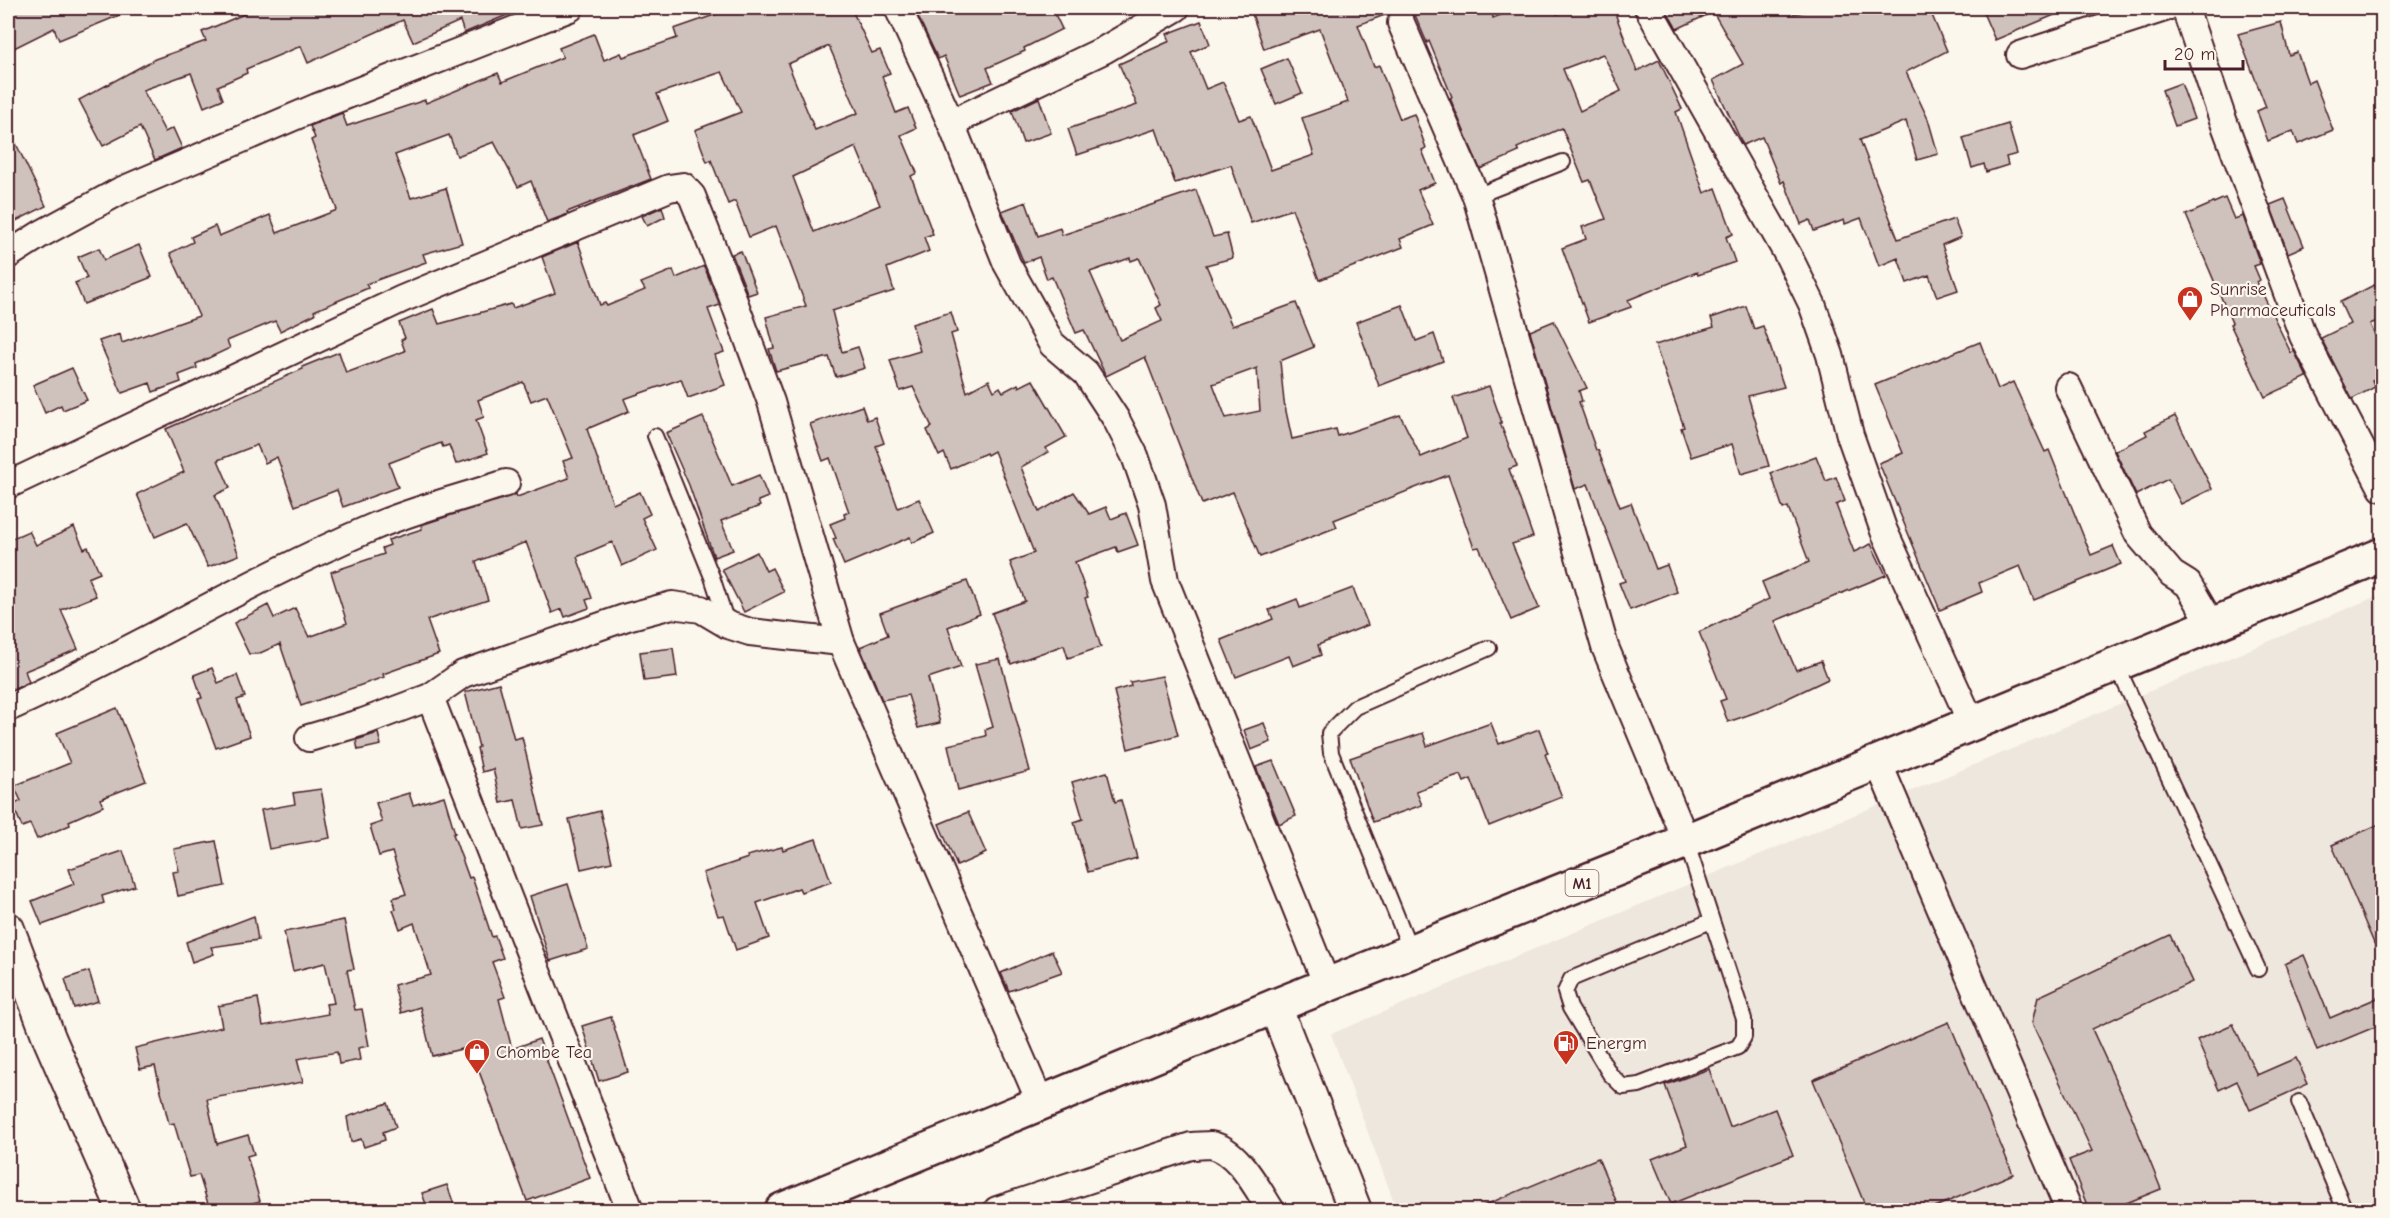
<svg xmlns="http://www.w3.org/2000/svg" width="2390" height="1218" font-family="'Comic Neue',sans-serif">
<rect width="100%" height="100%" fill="#fbf7ec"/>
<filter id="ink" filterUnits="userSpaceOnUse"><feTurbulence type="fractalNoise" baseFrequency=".0167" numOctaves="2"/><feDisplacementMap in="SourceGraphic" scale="12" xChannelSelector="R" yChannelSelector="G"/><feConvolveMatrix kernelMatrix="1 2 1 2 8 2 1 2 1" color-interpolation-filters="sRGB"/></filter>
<g filter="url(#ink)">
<polygon fill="#eee7de" points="2382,594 2382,1210 1397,1210 1331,1034"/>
<g fill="#cfc2bc" stroke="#4a1f2b" stroke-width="1.5" fill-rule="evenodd">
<polygon points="8,8 137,8 59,40 54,28 8,51"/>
<polygon points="241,8 524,8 464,33 460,21 413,42 403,20 308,63 301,46 246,69 247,73 218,86 223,99 204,107 191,73 143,90 165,132 173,128 182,148 155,160 140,127 103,146 79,100 155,59 206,41 202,32 244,14"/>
<path d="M 714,8 L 851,8 L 872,53 L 880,50 L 890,73 L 882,76 L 896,113 L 908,108 L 916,128 L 901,135 L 917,173 L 911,176 L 933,234 L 924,237 L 929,251 L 887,268 L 894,291 L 832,311 L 842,352 L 858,347 L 865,368 L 836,377 L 829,357 L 776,371 L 769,349 L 774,348 L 766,317 L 806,306 L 776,226 L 749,237 L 735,201 L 728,204 L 711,160 L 707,162 L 695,130 L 741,112 L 722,72 L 657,94 L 668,121 L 634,135 L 651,179 L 567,212 L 568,214 L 547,222 L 531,181 L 518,187 L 494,142 L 457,156 L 449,135 L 395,155 L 411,198 L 446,188 L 462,243 L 423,254 L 426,262 L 366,284 L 368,288 L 314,311 L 315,314 L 280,331 L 275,321 L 227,341 L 230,348 L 196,364 L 197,368 L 179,375 L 181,382 L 153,392 L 150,383 L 122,393 L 99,341 L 120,334 L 122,343 L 199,316 L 170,253 L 193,242 L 191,237 L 215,226 L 219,236 L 270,215 L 277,233 L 337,210 L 311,140 L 315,138 L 310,126 L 342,113 L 347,126 L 425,100 L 426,103 L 498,73 L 502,82 L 563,57 L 559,48 L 594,34 L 604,60 L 621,53 L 623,57 L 677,38 L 674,29 L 717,14 ZM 829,46 L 858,113 L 815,130 L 788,64 ZM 856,147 L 880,205 L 814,232 L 793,177 Z"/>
<polygon points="914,8 1052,8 1062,29 1024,48 1025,51 987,68 993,82 960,95 944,56 938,59"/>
<polygon points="1250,8 1398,8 1390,13 1358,25 1374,67 1379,65 1400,119 1414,114 1426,148 1422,150 1435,183 1418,190 1433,225 1400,239 1403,247 1319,280 1292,209 1251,223 1231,165 1175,183 1156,129 1077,155 1068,129 1137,105 1119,64 1170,41 1167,34 1201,21 1210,44 1191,52 1206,89 1223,82 1239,120 1251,116 1271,170 1314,155 1302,118 1348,102 1320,29 1264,49"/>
<path d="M 1412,8 L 1491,8 L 1493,18 L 1519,8 L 1555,8 L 1557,14 L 1573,8 L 1613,8 L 1637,71 L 1659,60 L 1682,109 L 1676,112 L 1704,193 L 1716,188 L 1733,234 L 1726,237 L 1735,262 L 1698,275 L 1697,272 L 1628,300 L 1631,307 L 1589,322 L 1562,248 L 1586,239 L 1582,227 L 1606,219 L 1590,180 L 1584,182 L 1562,128 L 1517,148 L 1519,152 L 1480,169 L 1450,98 L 1452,97 L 1429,41 L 1427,43 ZM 1603,54 L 1621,91 L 1580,111 L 1563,69 Z"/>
<polygon points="1665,8 1791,8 1794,14 1821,8 1929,8 1947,51 1906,72 1928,119 1938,154 1917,160 1906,121 1860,140 1898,239 1954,219 1961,237 1942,245 1958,290 1937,297 1929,275 1907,283 1898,258 1879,266 1861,218 1845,224 1844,220 1814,231 1810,220 1801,224 1784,181 1781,183 1762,137 1743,145 1713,80 1743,64 1713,12 1677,29"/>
<polygon points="1981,8 2071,8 1995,40"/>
<polygon points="2281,22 2289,55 2297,52 2308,83 2314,80 2333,130 2298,144 2293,131 2268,141 2257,111 2266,107 2238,34"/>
<polygon points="1287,58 1302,93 1276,104 1261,69"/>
<polygon points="2181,83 2194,119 2175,126 2162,90"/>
<polygon points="1039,98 1051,133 1023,143 1012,111"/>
<polygon points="2008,124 2017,154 2006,157 2008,165 1986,172 1984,164 1972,168 1963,138"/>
<polygon points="8,127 46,206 8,225"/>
<path d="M 1196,190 L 1213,237 L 1227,234 L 1233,258 L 1206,265 L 1232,326 L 1296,303 L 1314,347 L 1280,361 L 1284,402 L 1292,439 L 1336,429 L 1338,436 L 1400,415 L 1421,457 L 1467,438 L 1453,398 L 1489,386 L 1502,423 L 1500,423 L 1517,466 L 1509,469 L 1533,537 L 1512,544 L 1539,608 L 1511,620 L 1479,547 L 1474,548 L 1448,475 L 1334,520 L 1337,527 L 1260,557 L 1233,492 L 1202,504 L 1145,357 L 1106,376 L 1084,330 L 1076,333 L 1052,277 L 1047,279 L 1039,257 L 1024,263 L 1002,211 L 1026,202 L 1038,236 L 1060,228 L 1062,235 ZM 1130,258 L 1131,261 L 1139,258 L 1161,305 L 1156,308 L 1162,321 L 1120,340 L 1090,272 ZM 1257,368 L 1260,411 L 1226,418 L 1213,384 Z"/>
<polygon points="2225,198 2234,219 2243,216 2260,264 2254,266 2260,280 2257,282 2291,353 2294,351 2307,377 2265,397 2230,324 2232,323 2186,215"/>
<polygon points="2285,199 2304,246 2288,253 2270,205"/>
<polygon points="662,207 665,217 647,226 642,216"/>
<polygon points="578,242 600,305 605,303 607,306 645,290 641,283 673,270 676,278 704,266 720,305 708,309 724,352 715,355 725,385 688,398 681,379 624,399 629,411 587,429 613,504 640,492 650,514 642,518 657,550 622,566 612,542 577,557 592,598 586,600 589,608 565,617 562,609 552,613 526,542 476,562 488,600 427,620 439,654 383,674 384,677 301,706 280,644 258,654 249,654 234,623 268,605 274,618 295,608 309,637 347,623 331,572 384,554 382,548 390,545 388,540 422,529 421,525 516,494 517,497 569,478 563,461 573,458 547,395 531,401 523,382 478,400 484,417 476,420 488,453 456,464 449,445 443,447 441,443 389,463 398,487 343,507 337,490 295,506 277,457 265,463 257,445 218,460 230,488 215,495 239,555 208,567 187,523 155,537 137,494 184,472 166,429 303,369 302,367 339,352 346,373 405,351 401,340 405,338 399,323 433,309 439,324 511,304 513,308 555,293 542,257"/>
<polygon points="139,245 152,277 84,304 75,283 87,278 78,257 99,248 104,260"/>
<polygon points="741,251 757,292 748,295 732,254"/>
<polygon points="2374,285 2376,288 2382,285 2382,319 2370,324 2382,351 2382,375 2372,380 2375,387 2352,399 2321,338 2350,324 2340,302"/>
<polygon points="1402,305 1416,341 1434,334 1443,361 1379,386 1356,322"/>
<polygon points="1746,306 1754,329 1763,326 1784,387 1748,396 1769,466 1741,474 1732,444 1691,457 1681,428 1684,427 1655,345 1714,327 1711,318"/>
<polygon points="951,312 957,332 951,334 967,392 989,380 994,391 1000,387 1003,392 1018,384 1019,387 1033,380 1066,437 1046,448 1048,452 1021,467 1039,512 1074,492 1089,514 1106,507 1111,519 1126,513 1138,545 1118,552 1116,547 1075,562 1088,597 1085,598 1101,647 1068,658 1064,645 1011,664 992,613 1025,601 1010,562 1034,553 994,451 987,455 986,453 951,469 944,453 939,456 927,430 932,427 913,387 900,391 890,360 920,351 912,324"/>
<polygon points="1554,321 1587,388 1579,391 1582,401 1579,402 1596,450 1598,450 1620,507 1631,503 1656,569 1667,565 1677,592 1630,610 1619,583 1625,581 1588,484 1575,489 1530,331"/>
<polygon points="1980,342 1998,389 2013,382 2045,452 2049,450 2091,555 2113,546 2121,564 2034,600 2020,566 1979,583 1982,592 1940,610 1879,463 1903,453 1875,385"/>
<polygon points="72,368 87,400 63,410 61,405 45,413 33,385"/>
<polygon points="862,406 867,420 875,417 884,443 876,446 898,508 919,499 934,533 912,543 910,537 844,565 833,539 836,538 830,524 845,518 844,514 849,512 830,458 823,461 810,424"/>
<polygon points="2175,416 2212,489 2181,504 2168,479 2136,495 2115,451 2147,435 2145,431"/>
<polygon points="703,417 732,486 759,475 768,497 758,501 760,506 721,521 733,550 714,557 689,485 666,433"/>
<polygon points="1816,456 1826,481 1836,477 1845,501 1836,505 1854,552 1871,544 1886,575 1775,621 1796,670 1821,661 1828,679 1765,709 1728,722 1720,701 1726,699 1699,632 1769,599 1762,582 1809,562 1788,507 1783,509 1771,473"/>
<polygon points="74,527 84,549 88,547 100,573 88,578 96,596 61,610 78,649 25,671 29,682 8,692 8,540 29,531 36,545"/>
<polygon points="757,552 766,571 772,568 784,592 744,612 722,569"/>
<polygon points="967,581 980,614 948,627 961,667 928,678 940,723 918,728 908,695 882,700 860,647 888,635 880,613"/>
<polygon points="1353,588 1368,625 1318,645 1321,655 1293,666 1289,656 1236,677 1221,640 1273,619 1269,610 1297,599 1300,608"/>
<polygon points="673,648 677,677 644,681 640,652"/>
<polygon points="1000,659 1030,771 958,790 948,745 986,736 985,730 993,727 975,664"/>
<polygon points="212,668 218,683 237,675 245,697 237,700 250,736 216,748 198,699 202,698 194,675"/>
<polygon points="1162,676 1178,735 1128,749 1114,691 1131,686 1130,682"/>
<polygon points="499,683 514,739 522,737 543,825 522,829 515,800 501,803 493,769 482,772 477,748 479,747 465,692"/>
<polygon points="117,708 146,781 100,799 103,806 69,821 70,825 37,839 30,824 22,827 13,805 21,801 14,786 70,763 57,733"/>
<polygon points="1264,723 1271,742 1251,750 1244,730"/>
<polygon points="1491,723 1499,744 1539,729 1548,753 1545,754 1562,797 1489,826 1471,779 1464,782 1461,775 1416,791 1422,805 1373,822 1350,758 1423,733 1427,746"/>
<polygon points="378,733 381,745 358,750 356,740"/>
<polygon points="1273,761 1296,816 1279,824 1256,767"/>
<polygon points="1107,772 1115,802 1121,800 1137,858 1088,872 1074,822 1083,819 1072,782"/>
<polygon points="321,789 330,838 269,849 261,810 295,804 293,793"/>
<polygon points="409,793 413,805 444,796 455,833 453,834 469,878 472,877 492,937 495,936 503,958 492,962 505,997 499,999 512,1049 539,1039 590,1178 527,1201 470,1047 432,1056 420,1007 401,1013 394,985 431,975 414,923 400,929 393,910 396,909 393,898 406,894 392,852 379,856 370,826 382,822 376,803"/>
<polygon points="600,811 612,862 581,869 569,819"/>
<polygon points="968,812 986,853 957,866 939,824"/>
<polygon points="2382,823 2382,962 2332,845"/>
<polygon points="816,839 831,882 801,892 799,888 757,903 769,938 736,950 724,915 718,916 703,873 748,858 747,856 782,847 783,850"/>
<polygon points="216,841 225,886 178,896 173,872 179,871 174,849"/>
<polygon points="123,851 135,886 102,896 104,903 42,925 32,901 74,884 69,869"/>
<polygon points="568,884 588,949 550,961 530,896"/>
<polygon points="254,916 258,940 211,947 214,954 192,962 186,942"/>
<polygon points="344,920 354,969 347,970 355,1010 362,1009 369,1046 358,1048 360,1060 339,1064 337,1052 297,1059 303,1082 207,1099 217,1144 248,1135 254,1154 247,1156 260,1201 227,1210 210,1210 199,1175 190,1177 174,1123 169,1124 155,1066 140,1069 135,1048 222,1027 218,1006 258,998 263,1026 328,1014 326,1004 334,1003 325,963 293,971 284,932"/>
<polygon points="2170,935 2192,982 2092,1029 2130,1112 2161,1189 2109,1210 2089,1210 2069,1160 2092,1151 2032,1023 2038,997"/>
<polygon points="1052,951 1062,972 1009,991 1001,973"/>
<polygon points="2304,955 2330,1018 2382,996 2382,1024 2317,1051 2285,964"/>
<polygon points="89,971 98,1001 74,1008 65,979"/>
<polygon points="611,1017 628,1072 599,1081 582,1026"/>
<polygon points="1949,1022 2013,1174 1928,1210 1867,1210 1813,1080"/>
<polygon points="2233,1024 2257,1075 2296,1058 2308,1084 2250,1110 2237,1081 2219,1090 2197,1040"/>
<polygon points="1709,1069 1730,1127 1775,1109 1793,1155 1671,1204 1652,1159 1687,1145 1665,1085"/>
<polygon points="388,1103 396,1127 383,1132 385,1140 364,1147 361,1139 351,1142 347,1117"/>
<polygon points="1598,1158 1620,1210 1473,1210"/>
<polygon points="447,1185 456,1210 428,1210 422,1193"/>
</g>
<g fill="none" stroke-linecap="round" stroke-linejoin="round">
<g stroke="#4a1f2b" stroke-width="18">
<g id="service">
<polyline points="1476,196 1563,162"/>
<polyline points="655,436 712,577 727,623"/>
<polyline points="2116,664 2258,969"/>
<polyline points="1686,841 1744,1019 1744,1037 1738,1047 1639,1085 1623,1087 1610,1074 1570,1008 1565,992 1571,979 1711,921"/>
<polyline points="1411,951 1331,753 1329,733 1355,707 1489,648"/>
<polyline points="2299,1102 2345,1210"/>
</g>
</g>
<g stroke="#4a1f2b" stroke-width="30">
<g id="minor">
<polyline points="898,8 951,123 1007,264 1052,344 1086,373 1116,419 1135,456 1152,505 1165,581 1327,985"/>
<polyline points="1648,8 1789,257 1812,304 1830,355 1850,435 1884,531 1972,724"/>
<polyline points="2185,8 2222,117 2303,336 2382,488"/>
<polyline points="1401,23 1476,196 1605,647 1686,841"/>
<polyline points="2020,55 2165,8"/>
<polyline points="951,123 1104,50 1176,8"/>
<polyline points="8,255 41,234 120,191 317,107 570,8"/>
<polyline points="2068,387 2138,534 2172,574 2188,584 2212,625"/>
<polyline points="8,485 402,299 669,188 683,186 692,196 732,296 771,402 841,642 1041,1104"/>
<polyline points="430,697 630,1210"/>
<path d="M 8,708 C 131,653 247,581 371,528 C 414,509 461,498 506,483"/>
<polyline points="309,738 363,722 430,697 463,674 627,617 672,605 701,609 728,625 750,632 841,642"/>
<polyline points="1878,762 2069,1210"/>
<path d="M 997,1210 L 1191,1146 C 1197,1146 1204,1145 1210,1145 C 1237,1148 1258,1190 1271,1210"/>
</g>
</g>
<g stroke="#4a1f2b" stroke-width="36">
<g id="tertiary">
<polyline points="8,929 50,1040 124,1210"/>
<polyline points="1275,1006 1355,1210"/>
</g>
</g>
<g stroke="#4a1f2b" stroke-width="38">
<polyline id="trunk" points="782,1210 1275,1006 1686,841 2382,555"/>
</g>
<use href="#service" stroke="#fbf7ec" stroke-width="14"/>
<use href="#minor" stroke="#fbf7ec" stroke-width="26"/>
<use href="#tertiary" stroke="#fbf7ec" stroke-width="32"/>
<use href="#trunk" stroke="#fbf7ec" stroke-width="33"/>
</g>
</g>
<defs>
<g id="shop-pin" transform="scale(1.35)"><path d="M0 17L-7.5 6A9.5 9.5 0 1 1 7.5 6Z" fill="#c8321e" stroke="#fbf7ec"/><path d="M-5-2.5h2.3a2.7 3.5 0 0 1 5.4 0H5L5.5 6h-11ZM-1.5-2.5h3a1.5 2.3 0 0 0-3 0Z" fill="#fff"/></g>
<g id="fuel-pin" transform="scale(1.35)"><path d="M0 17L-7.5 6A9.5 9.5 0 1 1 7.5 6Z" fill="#c8321e" stroke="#fbf7ec"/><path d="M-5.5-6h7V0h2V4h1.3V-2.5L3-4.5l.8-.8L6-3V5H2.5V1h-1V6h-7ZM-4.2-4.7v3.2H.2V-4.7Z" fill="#fff"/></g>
</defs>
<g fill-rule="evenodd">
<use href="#shop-pin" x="2190" y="299"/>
<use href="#fuel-pin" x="1566" y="1043"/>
<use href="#shop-pin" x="477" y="1052"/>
</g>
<g text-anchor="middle" stroke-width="4.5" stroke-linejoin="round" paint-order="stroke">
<rect fill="#fbf7ec" stroke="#7f6065" stroke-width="1.5" x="1565.5" y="870" width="33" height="26" rx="4.5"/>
<g font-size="16" font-weight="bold" fill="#4a1f2b">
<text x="1582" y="889">M1</text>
</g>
<g font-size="18" fill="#4a1f2b" stroke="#fbf7ec" text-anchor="start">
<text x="2210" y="295">Sunrise<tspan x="2210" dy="21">Pharmaceuticals</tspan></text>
<text x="1586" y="1049">Energm</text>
<text x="496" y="1058">Chombe Tea</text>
</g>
</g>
<rect width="2390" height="1218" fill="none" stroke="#fbf7ec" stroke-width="30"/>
<rect x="15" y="15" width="2360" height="1188" fill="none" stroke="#4a1f2b" stroke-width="2" filter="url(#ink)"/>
<path d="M2165 60v9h78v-9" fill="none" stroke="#4a1f2b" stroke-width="3"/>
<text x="2174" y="60" font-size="18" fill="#4a1f2b" stroke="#fbf7ec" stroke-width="4.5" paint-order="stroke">20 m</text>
</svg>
